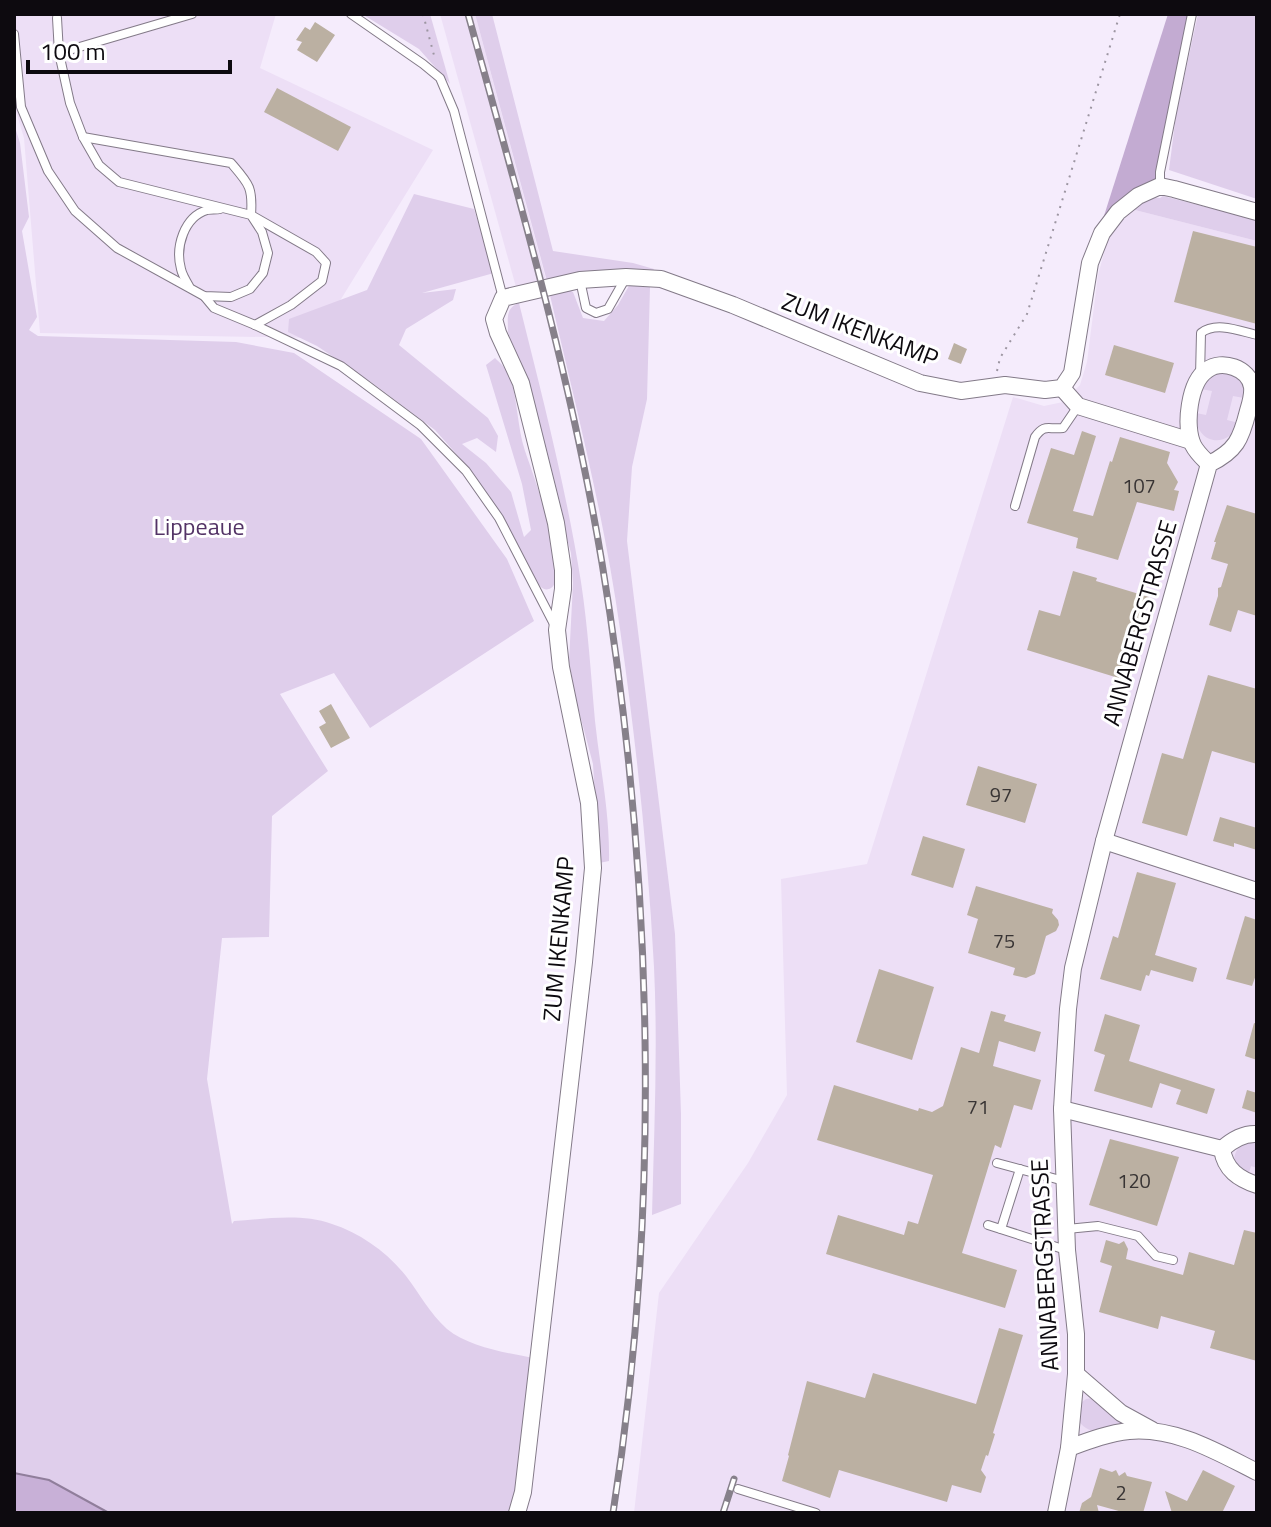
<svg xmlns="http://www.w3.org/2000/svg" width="1271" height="1527" font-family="'Titillium Web',sans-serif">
<rect width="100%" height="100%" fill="#f5ecfc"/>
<g fill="#eddff6">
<polygon points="14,14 276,14 260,68 433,150 317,338 40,333 24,138 14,105"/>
<polygon points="440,14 475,14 546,280 516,287"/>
<polygon points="1131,209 1257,241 1257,1513 634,1513 659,1293 748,1163 787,1095 781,879 867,864 1013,397 1044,406 1063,402 1080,385 1087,362 1098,275 1107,242 1122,215"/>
</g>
<g fill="#dfceeb">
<polygon points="362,14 430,14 450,84 419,49"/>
<polygon points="475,14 492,14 553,251 633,263 654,269 652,273 548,285"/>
<polygon points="1198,14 1257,14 1257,199 1169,170 1176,115"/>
<path d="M 14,124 L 20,143 L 29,217 L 22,231 L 37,317 L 29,330 L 38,336 L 236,342 L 294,353 L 421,439 L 507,559 L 534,621 L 370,728 L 334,673 L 280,694 L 328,771 L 272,816 L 269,937 L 222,938 L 207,1079 L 232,1224 L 234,1221 C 266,1219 301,1213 332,1224 C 360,1233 387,1252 406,1276 C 419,1293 430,1314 447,1329 C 469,1347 507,1353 533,1358 L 516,1513 L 14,1513 Z"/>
<path d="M 414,194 L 474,209 L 494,273 L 422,293 L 456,289 L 453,300 L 406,329 L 399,345 L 488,418 L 498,436 L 496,452 L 477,438 L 462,444 L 486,463 L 511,492 L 524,537 L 531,530 L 522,484 L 486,365 L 495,358 C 500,363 508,370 510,377 C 518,400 517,427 525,451 C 532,471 571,576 551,588 C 545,592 540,587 536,582 L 510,532 L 485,490 L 459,457 L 435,430 L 371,382 L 317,346 L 288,332 L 289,319 L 367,290 Z"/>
<polygon points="1163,196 1257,220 1257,241 1131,209 1148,197 1160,198"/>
<path d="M 630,284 L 650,287 L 647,399 L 632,467 L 627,541 L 675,934 L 681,1114 L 681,1204 L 652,1215 C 654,1133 658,1049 654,967 C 648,854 636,741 620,629 C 604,515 575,403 549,291 L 567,289 L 573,292 L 583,318 L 604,321 L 618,305 Z"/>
<path d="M 519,303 C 542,395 566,488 581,582 C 588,628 591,675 595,721 C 600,768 610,813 609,861 L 599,863 L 593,764 L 576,700 L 569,661 L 573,583 L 571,553 L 508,332 C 508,319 505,308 519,303 Z"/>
<path d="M 1215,373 L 1232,374 C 1242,381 1245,386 1244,398 L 1233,396 L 1227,420 L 1239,423 C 1227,451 1194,443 1196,413 L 1206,415 L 1212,391 L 1201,389 L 1202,384 Z"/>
<path d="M 1249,1142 L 1257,1142 L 1256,1152 L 1257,1168 L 1251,1166 L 1248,1176 L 1234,1163 C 1234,1152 1238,1145 1249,1142 Z"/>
<path d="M 1092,1398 L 1137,1424 C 1118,1428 1091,1440 1079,1421 L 1081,1403 L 1086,1399 Z"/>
</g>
<polygon fill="#c3abd2" points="1168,14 1188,14 1155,181 1103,219"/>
<polygon fill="#c8b0d7" stroke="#907e9b" stroke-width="2" points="14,1473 49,1480 109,1513 14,1513"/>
<g fill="#bbb0a2">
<polygon points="315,22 335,35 317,62 297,50 302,42 296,40 305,27 310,30"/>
<polygon points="277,88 351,127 338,151 264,112"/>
<polygon points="1193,231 1257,247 1257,324 1174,302"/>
<polygon points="954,343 967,349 961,364 948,359"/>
<polygon points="1114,345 1174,363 1165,393 1105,375"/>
<polygon points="1082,431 1096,436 1073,511 1093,516 1110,461 1112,462 1120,437 1170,452 1167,463 1178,482 1174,490 1179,491 1174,511 1137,502 1118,560 1076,548 1078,538 1027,523 1051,448 1074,455"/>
<polygon points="1227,505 1257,514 1257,616 1238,610 1231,632 1209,625 1218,596 1218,588 1221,587 1228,564 1211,559 1216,542 1214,542"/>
<polygon points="1073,571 1097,578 1096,581 1149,597 1125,680 1027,650 1039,610 1060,616"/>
<polygon points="1208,675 1257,689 1257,764 1212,751 1187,836 1142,823 1162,753 1183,759"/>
<polygon points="331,704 350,738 331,748 319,727 326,723 319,711"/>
<polygon points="978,766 1037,784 1025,823 966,805"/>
<polygon points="1220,817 1257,828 1257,850 1234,843 1234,847 1213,841"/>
<polygon points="923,836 965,849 953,888 911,875"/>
<polygon points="1137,872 1176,883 1155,955 1197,968 1193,982 1151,970 1149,976 1146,975 1141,991 1100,979 1113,936 1118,938"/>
<polygon points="976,886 1053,909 1052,913 1058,920 1059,925 1056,931 1046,936 1035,974 1026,978 1013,975 1015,968 968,953 978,919 967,915"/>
<polygon points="1245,916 1257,920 1257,972 1252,986 1226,979"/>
<polygon points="879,969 934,987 912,1060 856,1042"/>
<polygon points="991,1011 1006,1015 1004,1021 1041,1032 1035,1052 999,1041 993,1066 1041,1080 1032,1110 1014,1105 1001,1148 995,1145 962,1253 1017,1270 1005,1308 826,1254 838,1215 904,1235 908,1221 918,1224 933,1175 817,1140 834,1085 918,1111 919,1108 932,1112 943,1106 961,1047 979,1053"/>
<polygon points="1105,1014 1140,1025 1129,1061 1215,1089 1207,1114 1176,1104 1181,1090 1160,1083 1152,1108 1094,1091 1105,1055 1094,1051"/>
<polygon points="1254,1023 1257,1024 1257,1060 1245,1056"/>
<polygon points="1247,1090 1257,1093 1257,1113 1242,1108"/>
<polygon points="1110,1139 1179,1157 1157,1226 1089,1205"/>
<polygon points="1244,1230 1257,1233 1257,1361 1210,1348 1215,1331 1161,1316 1158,1329 1099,1312 1112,1266 1100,1262 1106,1240 1119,1244 1124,1241 1128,1249 1126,1259 1183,1275 1189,1252 1234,1265"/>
<polygon points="999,1328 1023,1335 993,1433 995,1434 988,1456 986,1455 981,1470 986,1477 981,1493 952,1485 947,1502 839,1470 830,1498 782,1481 789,1456 788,1455 807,1381 865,1398 873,1373 976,1404"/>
<polygon points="1100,1468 1112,1472 1116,1470 1119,1476 1125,1472 1127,1476 1152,1482 1143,1513 1126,1513 1097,1505 1099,1513 1079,1513 1082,1503 1091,1497"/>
<polygon points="1203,1470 1235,1486 1222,1513 1172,1513 1165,1491 1187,1501"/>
</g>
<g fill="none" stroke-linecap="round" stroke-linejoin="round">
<g stroke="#837a88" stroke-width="10">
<g id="lane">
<polyline points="351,14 423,64 440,78 454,111 503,298"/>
<polyline points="57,18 59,53"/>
<polyline points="14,34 21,107 48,171 75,211 117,248 204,296 231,297 250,289 263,273 268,253 262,232 251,215 119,182 99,165 83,137 70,103 59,53 192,14"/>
<path d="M 83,137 L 231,163 C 249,184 253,187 251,215 L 316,252 L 326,263 L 322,281 L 291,305 L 255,325"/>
<polyline points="1160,186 1160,172 1192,14"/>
<polyline points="580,280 586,308 596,313 608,309 625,279"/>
<path d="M 189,286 C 186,281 182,274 181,269 C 175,247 184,217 207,210 C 211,209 216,210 220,209"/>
<polyline points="204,296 214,308 255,325 341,366 420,425 466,471 499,518 555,626"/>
<path d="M 1200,376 L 1201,333 C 1216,321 1240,331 1257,335"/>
<path d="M 1015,506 L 1035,437 C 1045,423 1048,430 1063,428 L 1078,406"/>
<polyline points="997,1163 1064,1181"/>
<polyline points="988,1225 1066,1250"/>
<polyline points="1001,1229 1020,1169"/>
<polyline points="1067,1229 1098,1226 1138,1236 1156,1256 1173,1260"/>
<polyline points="738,1489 816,1513"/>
</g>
</g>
<g stroke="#837a88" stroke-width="18">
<g id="street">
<polyline points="1062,388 1078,406 1191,441"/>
<polyline points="1104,841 1257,891"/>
<polyline points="1062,1109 1222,1149"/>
<path d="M 1222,1149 C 1225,1170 1239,1179 1257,1185"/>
<path d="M 1222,1149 C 1232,1140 1243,1133 1257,1134"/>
<polyline points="1076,1374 1121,1413 1152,1430"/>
<path d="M 1069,1448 C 1088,1441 1109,1433 1129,1431 C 1176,1427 1217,1452 1257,1472"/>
<polyline points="517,1513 523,1492 584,962 593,868 589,803 561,667 557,630 563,589 563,570 556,523 521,383 498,333 494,319 503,298 580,280 626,277 661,279 733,305 920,383 961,391 1005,385 1045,390 1062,388 1072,373 1090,263 1102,233 1118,212 1138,196 1160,186 1174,189 1257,212"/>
<path d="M 1056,1513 L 1069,1448 L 1076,1374 L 1076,1334 L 1067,1250 L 1062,1109 L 1068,1009 L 1073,968 L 1104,841 L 1209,464 C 1236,451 1241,439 1248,411 C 1250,404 1253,395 1252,387 C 1249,368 1222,359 1207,370 C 1189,382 1184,426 1193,445 C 1197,453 1203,458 1209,464"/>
</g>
</g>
<g stroke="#9d96a2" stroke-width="2" stroke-dasharray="2 6" stroke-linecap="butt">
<polyline points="423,14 435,59"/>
<polyline points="997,371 1000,358 1027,314 1120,14"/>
</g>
<use href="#lane" stroke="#fff" stroke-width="8"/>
<use href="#street" stroke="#fff" stroke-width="16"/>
<g stroke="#86808a" stroke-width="7">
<g id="rail">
<path d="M 468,14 C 518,195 571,377 602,563 C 653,873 662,1202 613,1513"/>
<polyline points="723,1513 734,1479"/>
</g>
</g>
<use href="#rail" stroke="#fff" stroke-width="4" stroke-dasharray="12" stroke-linecap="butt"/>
</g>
<g text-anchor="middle" stroke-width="6" stroke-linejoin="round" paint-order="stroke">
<g font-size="20" fill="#383434">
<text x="1139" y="493">107</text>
<text x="1001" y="802">97</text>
<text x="1004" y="948">75</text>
<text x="978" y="1114">71</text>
<text x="1134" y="1188">120</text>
<text x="1121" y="1500">2</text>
</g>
<g font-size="24" fill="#0d0a0f" stroke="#fff">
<text transform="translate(860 330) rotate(21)" y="8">ZUM IKENKAMP</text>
<text transform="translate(1140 623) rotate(-74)" y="8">ANNABERGSTRASSE</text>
<text transform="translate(559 939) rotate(-85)" y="8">ZUM IKENKAMP</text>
<text transform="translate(1045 1265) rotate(-93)" y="8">ANNABERGSTRASSE</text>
</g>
<g font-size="24" fill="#533366" stroke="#fff">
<text x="199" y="535">Lippeaue</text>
</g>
</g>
<rect width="1271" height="1527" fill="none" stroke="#0d0a0f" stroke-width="32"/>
<path d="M28 60v12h202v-12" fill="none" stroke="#0d0a0f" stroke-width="4"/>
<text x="40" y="60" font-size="24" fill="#0d0a0f" stroke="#ffffff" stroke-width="6" paint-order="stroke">100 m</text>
</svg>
